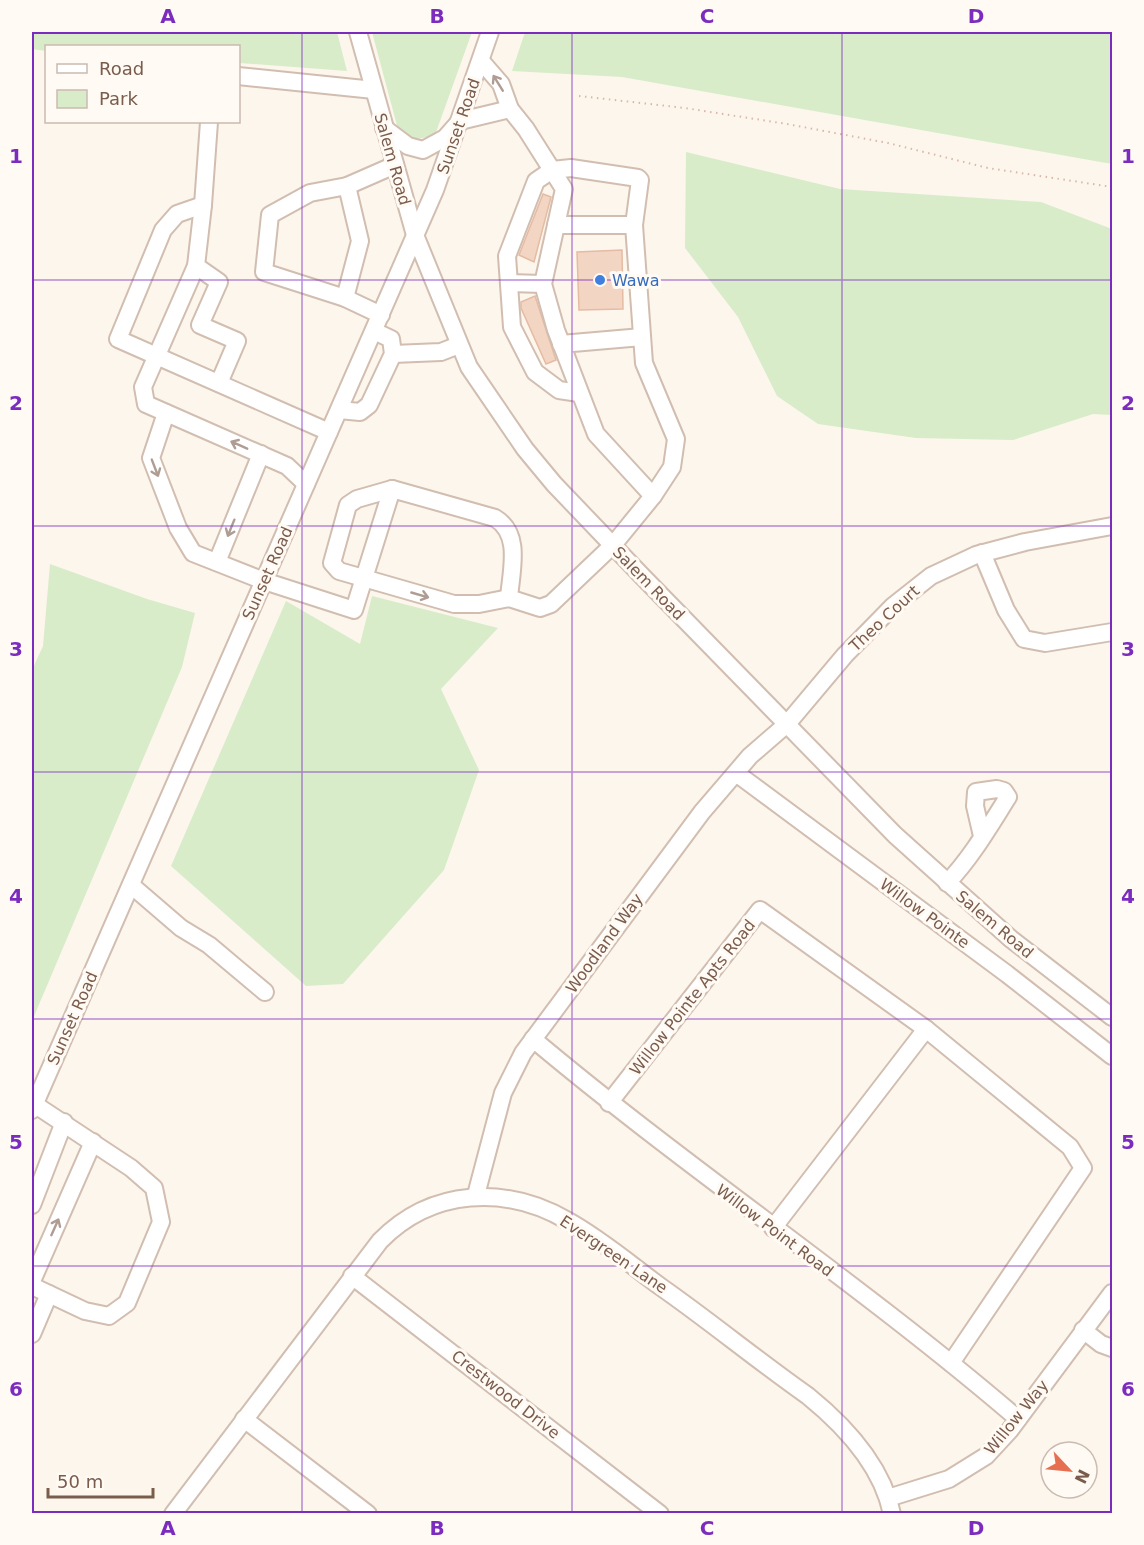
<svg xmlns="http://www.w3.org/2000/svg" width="1144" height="1545" font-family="'DejaVu Sans',sans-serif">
<rect width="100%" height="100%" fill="#fdf6ec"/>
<g fill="#d8ecc9">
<polygon points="32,32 337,32 347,71 239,63 238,46 46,46 46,51 32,49"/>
<polygon points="372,32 472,32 435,135 418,139 399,133"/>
<polygon points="525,32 1112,32 1112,164 622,77 512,71"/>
<polygon points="686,152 840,189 1041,202 1112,229 1112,415 1093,414 1013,440 916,438 818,424 777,396 738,317 685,248"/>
<polygon points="50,564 147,599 195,613 182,667 32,1021 32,670 43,646"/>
<polygon points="372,596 498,628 441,689 479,770 444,870 343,984 306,986 171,866 286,601 360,644"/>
</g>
<g fill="#f3d5c3" stroke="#e6bba3" stroke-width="1.5">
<polygon points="543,194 551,197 534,262 519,255"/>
<polygon points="622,250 623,309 579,310 577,252"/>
<polygon points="535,296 556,360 546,364 521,308 521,302"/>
</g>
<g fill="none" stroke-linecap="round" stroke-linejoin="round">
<g stroke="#d1beb0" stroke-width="20">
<g id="minor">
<polyline points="358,32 415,235 469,367 525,449 554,484 643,577 895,835 1011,939 1112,1017"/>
<polyline points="238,76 374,90"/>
<polyline points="209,122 203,205 177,214 163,230 118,339 329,432"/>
<polyline points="384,128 408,146 423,150 445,138 460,121 510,109"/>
<polyline points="203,205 196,266 219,282 200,325 237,341 219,383"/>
<polyline points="556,225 634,225 644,363 676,439 672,467 653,496"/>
<polyline points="196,266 143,387 146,404 287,466 306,484"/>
<polyline points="509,283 543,284"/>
<polyline points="345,298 360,241 347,186"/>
<polyline points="381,315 345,298 264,272 270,215 310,193 347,186 395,165"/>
<polyline points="561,344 642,337"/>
<polyline points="393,354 441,352 459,345"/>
<polyline points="579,393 559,390 535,372 512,327 507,256 536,181 552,170 571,168 638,178 640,180 634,225"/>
<polyline points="339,410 360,412 369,405 393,354 391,339 374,331"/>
<path d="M 166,413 L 151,458 L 178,528 L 193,553 L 264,581 L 354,610 L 392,489 L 495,518 C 522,534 511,571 509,598"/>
<polyline points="392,489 357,499 348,505 332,563 339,571 454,604 479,604 509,598 540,608 551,604 613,545 653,496 596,434 556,330 543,284 564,189 526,129 510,109 501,84 481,61"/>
<polyline points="982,553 1006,610 1024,639 1045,643 1112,632"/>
<polyline points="217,562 261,454"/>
<polyline points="736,773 1007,974 1112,1056"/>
<path d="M 947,883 C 971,858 989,827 1008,797 L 1004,791 L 997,789 L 976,792 L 975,806 L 982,836"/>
<polyline points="131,885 181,928 209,945 265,992"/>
<path d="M 533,1039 C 690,1171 862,1285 1018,1419"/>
<polyline points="609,1103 760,910 926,1029 1070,1147 1083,1168 951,1363"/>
<polyline points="32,1110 435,190 490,32"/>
<polyline points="476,1195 503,1093 523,1053 702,812 750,756 787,724 845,655 893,606 931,576 976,555 1025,542 1112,526"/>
<polyline points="32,1205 64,1122"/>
<polyline points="773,1228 926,1029"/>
<polyline points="352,1276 660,1514"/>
<polyline points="32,1281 93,1142"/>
<polyline points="32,1286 85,1311 109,1316 127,1303 161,1222 154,1188 131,1168 34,1104"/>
<polyline points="1083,1330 1101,1344 1112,1348"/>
<polyline points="32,1334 49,1294"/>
<polyline points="244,1419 368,1514"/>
<polyline points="888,1498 949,1479 986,1456 1010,1430 1112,1293"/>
<path d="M 173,1514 L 380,1241 C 432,1188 506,1185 568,1221 C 602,1240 631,1265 661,1287 C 711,1322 758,1361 808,1396 C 845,1426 882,1465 892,1514"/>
</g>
</g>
<polyline stroke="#d9b8a5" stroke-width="2" stroke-dasharray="1.5 4.5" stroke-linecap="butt" points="579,96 685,108 787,124 888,143 988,168 1112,187"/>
<use href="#minor" stroke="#fff" stroke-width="16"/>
</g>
<defs><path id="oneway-shaft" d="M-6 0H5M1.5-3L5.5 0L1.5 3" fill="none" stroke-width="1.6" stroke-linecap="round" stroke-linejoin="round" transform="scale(1.5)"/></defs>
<g stroke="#af9d94">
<use href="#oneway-shaft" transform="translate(498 83) rotate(-122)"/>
<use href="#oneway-shaft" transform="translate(239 445) rotate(-156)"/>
<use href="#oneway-shaft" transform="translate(155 468) rotate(69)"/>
<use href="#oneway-shaft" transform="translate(231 528) rotate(112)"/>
<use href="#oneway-shaft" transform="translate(420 595) rotate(16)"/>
<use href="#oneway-shaft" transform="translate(55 1227) rotate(-66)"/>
</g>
<path fill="none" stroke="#7b2cbf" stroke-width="1.5" stroke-opacity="0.55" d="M 302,32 L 302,1514M 572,32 L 572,1514M 842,32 L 842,1514M 32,280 L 1112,280M 32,526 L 1112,526M 32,772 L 1112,772M 32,1019 L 1112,1019M 32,1266 L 1112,1266"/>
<circle fill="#3f7fe0" stroke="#fffaf3" stroke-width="2" cx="600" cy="280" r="6"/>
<g text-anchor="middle" stroke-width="6" stroke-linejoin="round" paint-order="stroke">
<g font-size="16" fill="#7a5c4d" stroke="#fffaf3">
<text transform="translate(458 126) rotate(-71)" y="6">Sunset Road</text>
<text transform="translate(393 159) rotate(74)" y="6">Salem Road</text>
<text transform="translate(267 573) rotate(-66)" y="6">Sunset Road</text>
<text transform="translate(649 583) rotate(46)" y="6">Salem Road</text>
<text transform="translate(884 618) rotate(-43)" y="6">Theo Court</text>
<text transform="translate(925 913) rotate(36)" y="6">Willow Pointe</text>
<text transform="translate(995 924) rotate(40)" y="6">Salem Road</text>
<text transform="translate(604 943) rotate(-54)" y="6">Woodland Way</text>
<text transform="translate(692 997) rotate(-52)" y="6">Willow Pointe Apts Road</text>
<text transform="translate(72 1018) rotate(-66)" y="6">Sunset Road</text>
<text transform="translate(775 1230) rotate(37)" y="6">Willow Point Road</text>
<text transform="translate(614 1254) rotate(34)" y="6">Evergreen Lane</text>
<text transform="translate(506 1394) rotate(38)" y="6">Crestwood Drive</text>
<text transform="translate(1016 1417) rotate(-51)" y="6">Willow Way</text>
</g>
<g font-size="16" fill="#366cbe" stroke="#fffaf3" text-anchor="start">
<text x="612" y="286">Wawa</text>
</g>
</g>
<rect width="1144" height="1545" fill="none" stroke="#fffaf3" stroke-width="66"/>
<rect x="45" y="45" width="195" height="78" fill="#fffaf3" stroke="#cabbb1" stroke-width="1.5"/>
<rect x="57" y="64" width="30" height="9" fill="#ffffff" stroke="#cabbb1" stroke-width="1.5"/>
<text x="99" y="75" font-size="18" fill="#7a5c4d">Road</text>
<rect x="57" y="90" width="30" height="18" fill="#d8ecc9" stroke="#cabbb1" stroke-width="1.5"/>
<text x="99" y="105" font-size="18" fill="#7a5c4d">Park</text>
<g transform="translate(1069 1470) rotate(116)"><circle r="28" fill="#fffaf3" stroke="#cabbb1" stroke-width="1.5"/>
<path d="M0-4.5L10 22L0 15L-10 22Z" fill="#e76f51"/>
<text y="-9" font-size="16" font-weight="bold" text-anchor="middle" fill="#7a5c4d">N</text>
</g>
<path d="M48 1488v9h105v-9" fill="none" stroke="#7a5c4d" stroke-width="3"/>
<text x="57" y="1488" font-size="18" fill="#7a5c4d" stroke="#fffaf3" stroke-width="4.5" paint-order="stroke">50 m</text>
<rect x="33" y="33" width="1078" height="1479" fill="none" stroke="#7b2cbf" stroke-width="2"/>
<g font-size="20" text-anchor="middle" font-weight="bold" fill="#7b2cbf">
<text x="168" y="23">A</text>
<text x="437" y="23">B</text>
<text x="707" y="23">C</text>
<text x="976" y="23">D</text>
<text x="16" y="163">1</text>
<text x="1128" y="163">1</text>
<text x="16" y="410">2</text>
<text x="1128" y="410">2</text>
<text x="16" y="656">3</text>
<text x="1128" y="656">3</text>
<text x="16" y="903">4</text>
<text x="1128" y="903">4</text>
<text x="16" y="1149">5</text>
<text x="1128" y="1149">5</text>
<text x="16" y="1396">6</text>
<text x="1128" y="1396">6</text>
<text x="168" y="1535">A</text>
<text x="437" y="1535">B</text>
<text x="707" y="1535">C</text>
<text x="976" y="1535">D</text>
</g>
</svg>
